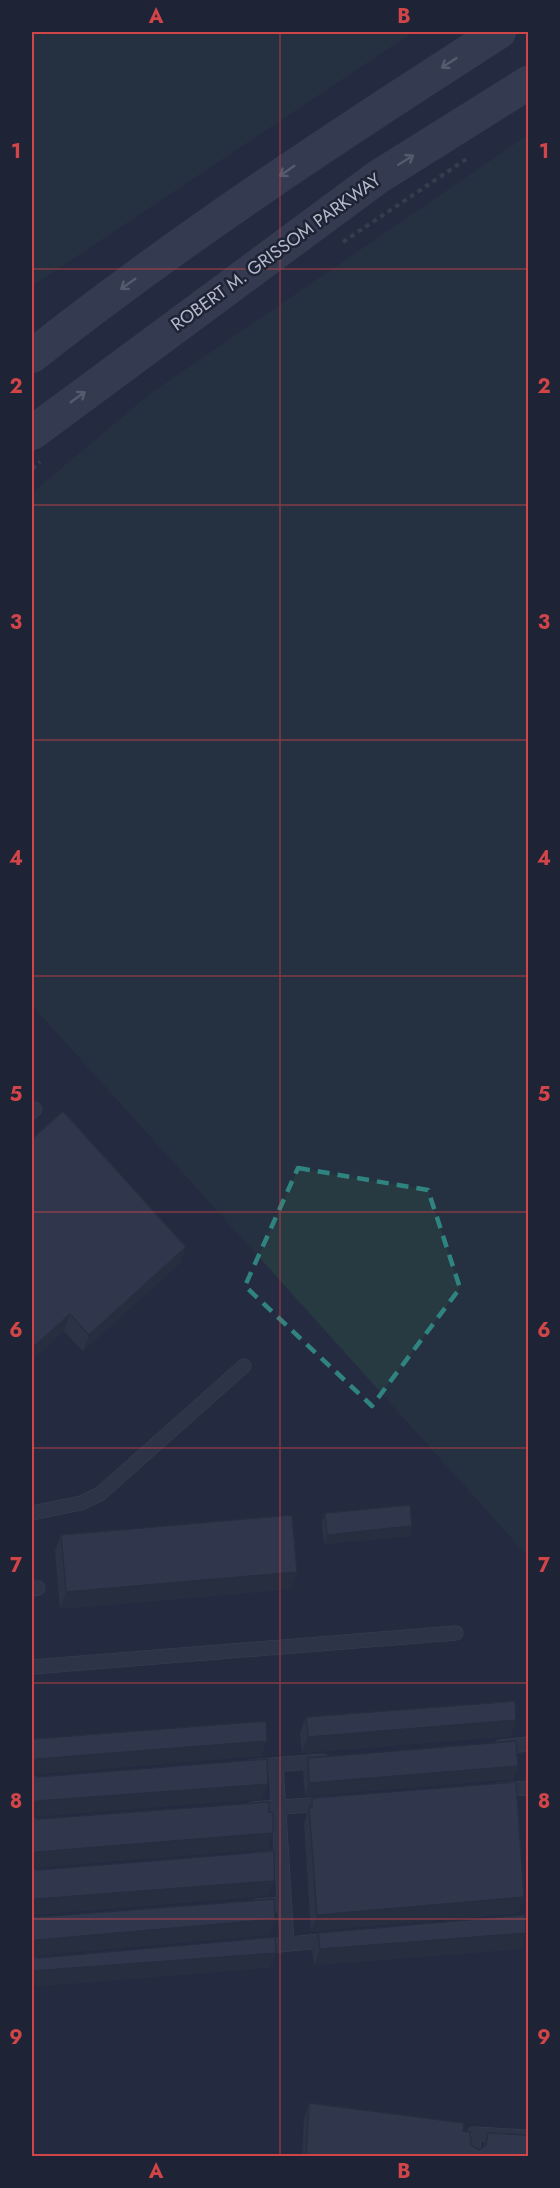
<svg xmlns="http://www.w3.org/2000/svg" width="560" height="2188" font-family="Jost,sans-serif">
<rect width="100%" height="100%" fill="#252b40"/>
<g fill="#273941">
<polygon points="32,32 413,32 32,286"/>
<polygon points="528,135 528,1556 32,1005 32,493 150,394"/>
</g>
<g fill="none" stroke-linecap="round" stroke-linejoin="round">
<g stroke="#515667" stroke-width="15">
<g id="service">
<polyline points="32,1112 35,1109"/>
<polyline points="32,1513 81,1503 100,1494 244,1366"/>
<polyline points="32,1589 38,1588"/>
<polyline points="32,1667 456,1633"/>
<polyline points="501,1747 528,1744"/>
<polyline points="276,1765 287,1944"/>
<polyline points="249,1767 323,1761"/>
<polyline points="498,1790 528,1788"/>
<polyline points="252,1809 326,1804"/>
<polyline points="258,1859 281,1857"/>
<polyline points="258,1906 284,1904"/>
<polyline points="258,1947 331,1940"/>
<polyline points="473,2156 474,2134 528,2137"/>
</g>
</g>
<g stroke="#515667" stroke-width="34">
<g id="secondary">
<path d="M 32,356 C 180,239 340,134 499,32"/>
<polyline points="32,433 378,177 528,83"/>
</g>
</g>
<g stroke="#45565e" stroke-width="4" stroke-dasharray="4.5 4.5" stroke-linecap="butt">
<polyline points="343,242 468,158"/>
<polyline points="32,469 40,462"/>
</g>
<use href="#service" stroke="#393e50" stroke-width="14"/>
<use href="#secondary" stroke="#474c63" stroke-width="33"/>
</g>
<g fill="#363c51">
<polygon points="32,1139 180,1263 83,1351 64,1331 32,1360"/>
<polygon points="325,1513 409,1536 324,1544 322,1523"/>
<polygon points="61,1535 291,1589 60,1609 55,1551"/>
<polygon points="306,1717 511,1736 302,1753 300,1733"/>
<polygon points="308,1758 518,1766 513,1779 305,1796 303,1771"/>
<polygon points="312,1798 524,1897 518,1913 311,1931 304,1824 306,1817 306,1814"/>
<polygon points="318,1933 521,1949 314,1965 312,1949"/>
<polygon points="309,2103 463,2131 471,2145 479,2150 483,2147 488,2133 528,2157 302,2157 304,2119"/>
</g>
<g fill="#2c3142">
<polygon points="186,1247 180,1263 83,1351 89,1335"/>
<polygon points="70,1314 64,1331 32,1360 32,1356 35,1346"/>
<polygon points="412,1526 409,1536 324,1544 327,1535"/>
<polygon points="297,1572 291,1589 60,1609 66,1592"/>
<polygon points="516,1720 511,1736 302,1753 308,1737"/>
<polygon points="267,1741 261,1756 32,1775 32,1761 37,1759"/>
<polygon points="518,1766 513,1779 305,1796 309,1783"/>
<polygon points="268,1784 262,1799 32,1817 32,1803 37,1801"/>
<polygon points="273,1833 268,1849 32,1868 32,1854 37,1852"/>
<polygon points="274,1881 268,1896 32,1915 32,1903 36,1899"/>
<polygon points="524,1897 518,1913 311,1931 317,1915"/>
<polygon points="275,1919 269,1935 32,1956 32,1942 37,1940"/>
<polygon points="526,1933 521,1949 314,1965 320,1949"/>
<polygon points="276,1953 270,1968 32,1987 32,1971"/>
</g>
<g fill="#3f465e" stroke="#2c3142" stroke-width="1.5">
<polygon points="63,1111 186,1247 89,1335 70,1314 35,1346 32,1342 32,1139"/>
<polygon points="410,1505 412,1526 327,1535 325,1513"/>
<polygon points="292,1515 297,1572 66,1592 61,1535"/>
<polygon points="515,1701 516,1720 308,1737 306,1717"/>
<polygon points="266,1721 267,1741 37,1759 32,1761 32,1763 32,1739"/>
<polygon points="516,1741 518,1766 309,1783 308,1758"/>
<polygon points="267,1759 268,1784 37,1801 32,1803 32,1805 32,1774 38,1777"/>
<polygon points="516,1782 524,1897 317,1915 309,1807 312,1807 312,1798"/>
<polygon points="269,1802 269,1812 273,1812 273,1833 37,1852 32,1854 32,1856 32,1816 38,1819"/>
<polygon points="274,1851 274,1881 36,1899 32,1903 32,1867 38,1870"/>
<polygon points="274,1899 275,1919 37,1940 32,1942 32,1944 32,1913 33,1916 38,1917"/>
<polygon points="525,1915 526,1933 320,1949 318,1933"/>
<polygon points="275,1937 276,1953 32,1971 32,1955 39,1958"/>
<polygon points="309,2103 464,2123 463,2131 470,2132 471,2145 479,2150 486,2145 488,2133 528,2135 528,2157 306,2157"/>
</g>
<defs><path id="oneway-shaft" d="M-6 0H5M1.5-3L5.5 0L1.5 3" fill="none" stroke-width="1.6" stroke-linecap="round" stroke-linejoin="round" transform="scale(1.5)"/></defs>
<g stroke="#8e94a6">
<use href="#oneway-shaft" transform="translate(449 63) rotate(147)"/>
<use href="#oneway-shaft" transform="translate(406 160) rotate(-32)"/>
<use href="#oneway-shaft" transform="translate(287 171) rotate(145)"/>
<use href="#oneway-shaft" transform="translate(128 284) rotate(145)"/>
<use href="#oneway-shaft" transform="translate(78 397) rotate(-36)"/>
</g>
<path d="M0 0H560V2188H0ZM 298,1168 L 428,1190 L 460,1288 L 372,1406 L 245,1286 Z" fill="#252b40" fill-opacity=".55" fill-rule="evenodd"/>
<path fill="none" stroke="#308480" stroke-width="4.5" stroke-dasharray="12 8" stroke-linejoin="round" d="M 298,1168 L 428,1190 L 460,1288 L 372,1406 L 245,1286 Z"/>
<path fill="none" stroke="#cf4548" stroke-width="1.5" stroke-opacity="0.55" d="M 280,32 L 280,2156M 32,269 L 528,269M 32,505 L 528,505M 32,740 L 528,740M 32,976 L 528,976M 32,1212 L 528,1212M 32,1448 L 528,1448M 32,1683 L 528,1683M 32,1919 L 528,1919"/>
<g text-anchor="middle" stroke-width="5" stroke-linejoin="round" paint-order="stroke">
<g font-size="18" fill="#b5baca" stroke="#1e2335">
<text transform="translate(276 252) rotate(-36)" y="6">ROBERT M. GRISSOM PARKWAY</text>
</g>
</g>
<rect width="560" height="2188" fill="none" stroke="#1e2335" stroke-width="66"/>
<rect x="33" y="33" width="494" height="2122" fill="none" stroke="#cf4548" stroke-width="2"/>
<g font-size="20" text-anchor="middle" font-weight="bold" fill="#cf4548">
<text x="156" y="23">A</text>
<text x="404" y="23">B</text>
<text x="16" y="158">1</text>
<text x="544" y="158">1</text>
<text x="16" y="393">2</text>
<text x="544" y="393">2</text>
<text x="16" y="629">3</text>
<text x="544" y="629">3</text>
<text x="16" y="865">4</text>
<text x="544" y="865">4</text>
<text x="16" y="1101">5</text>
<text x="544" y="1101">5</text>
<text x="16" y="1337">6</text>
<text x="544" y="1337">6</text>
<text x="16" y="1572">7</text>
<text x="544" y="1572">7</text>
<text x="16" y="1808">8</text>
<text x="544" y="1808">8</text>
<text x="16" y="2044">9</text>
<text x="544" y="2044">9</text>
<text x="156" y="2178">A</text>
<text x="404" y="2178">B</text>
</g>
</svg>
